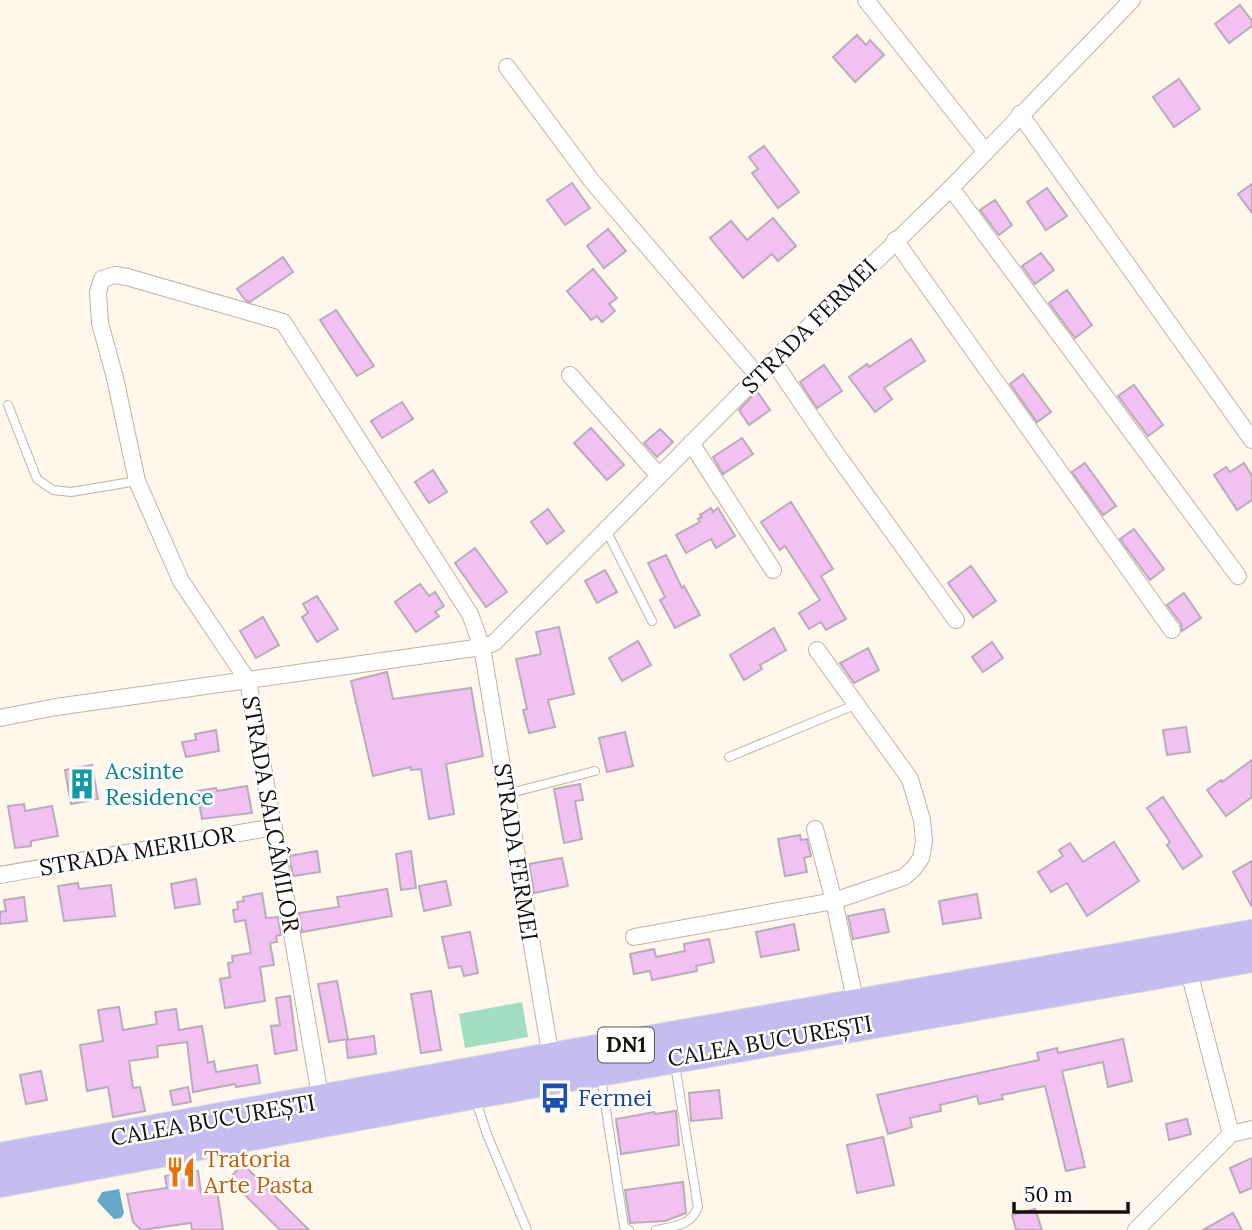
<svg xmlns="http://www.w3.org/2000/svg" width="1252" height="1230" font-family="Lora,serif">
<rect width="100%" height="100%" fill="#fff6ec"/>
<polygon fill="#a1dec0" points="522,1002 528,1037 465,1048 459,1014"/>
<polygon fill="#64a9c7" points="119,1189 124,1213 121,1218 114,1219 97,1201 102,1192"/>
<g fill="#f1c1f1" stroke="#baabba" stroke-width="2">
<polygon points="1240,5 1252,21 1252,26 1229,43 1215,24"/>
<polygon points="857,35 866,45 870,40 884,55 855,82 833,57"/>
<polygon points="1179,79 1200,109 1174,127 1153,97"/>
<polygon points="764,146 799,192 778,208 752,173 758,169 749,157"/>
<polygon points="572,183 590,208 565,225 547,200"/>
<polygon points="1252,184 1252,213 1238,194"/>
<polygon points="1047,188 1067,216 1046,230 1027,202"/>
<polygon points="995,200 1012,225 999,235 980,210"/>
<polygon points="773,218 796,246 778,261 772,254 743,278 710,238 731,221 747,240"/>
<polygon points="608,229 626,251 604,268 587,246"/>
<polygon points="1041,253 1054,270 1035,284 1022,266"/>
<polygon points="283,257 293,272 250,302 245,300 237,289"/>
<polygon points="593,269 617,298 609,304 615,311 602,322 597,316 591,320 567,291"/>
<polygon points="1067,290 1092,325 1075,338 1049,303"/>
<polygon points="336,310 374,366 357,376 320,320"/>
<polygon points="911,339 925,361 884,388 892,399 875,412 849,377 867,364 869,367"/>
<polygon points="824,365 842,391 817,408 800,382"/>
<polygon points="1023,374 1051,412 1037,422 1010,384"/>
<polygon points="1134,385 1163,425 1148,436 1118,396"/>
<polygon points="757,391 770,410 749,425 739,410"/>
<polygon points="402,402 413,419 382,438 371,421"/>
<polygon points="591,428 624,465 607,480 574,443"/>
<polygon points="660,429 673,442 657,457 644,443"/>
<polygon points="742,438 753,454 723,474 713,457"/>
<polygon points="1085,463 1116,506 1103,515 1072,472"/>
<polygon points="1244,463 1252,476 1252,500 1237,510 1214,475 1226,467 1230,472"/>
<polygon points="433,470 447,492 429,503 415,482"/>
<polygon points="791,502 833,569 821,576 846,619 826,630 821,622 809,629 799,613 820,600 785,546 780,550 761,522"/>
<polygon points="711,508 713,512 718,508 735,536 716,548 711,539 686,553 676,535 700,522 698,519 702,517 700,515"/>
<polygon points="548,509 564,531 547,544 531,522"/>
<polygon points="1134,529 1164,569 1150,580 1120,539"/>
<polygon points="475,548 507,592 486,607 455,563"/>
<polygon points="666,555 682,588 684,586 700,615 675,628 660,600 665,597 648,563"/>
<polygon points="971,566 996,601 973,617 948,583"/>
<polygon points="605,570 617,592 597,603 585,581"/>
<polygon points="420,584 429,596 435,592 444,606 435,612 439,616 416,632 395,602"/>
<polygon points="1184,593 1201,618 1182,631 1181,624 1167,605"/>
<polygon points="317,596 338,629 317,642 302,617 308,613 303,604"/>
<polygon points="263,617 279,645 256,658 240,631"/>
<polygon points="559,627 574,694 548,700 555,727 529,733 523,710 527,709 516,659 541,654 536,632"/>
<polygon points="774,628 786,650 760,665 762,669 744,680 730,655"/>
<polygon points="638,641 651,665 622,681 609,658"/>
<polygon points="992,642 1003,658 983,672 972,657"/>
<polygon points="868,648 879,670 854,683 840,663"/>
<polygon points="387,672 393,699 471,688 483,756 446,764 454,814 429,819 421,769 411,770 411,767 373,776 351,681"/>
<polygon points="1186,727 1190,752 1167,755 1163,730"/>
<polygon points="216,730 219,751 186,757 182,742 196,740 195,734"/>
<polygon points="625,732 633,766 607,772 599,738"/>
<polygon points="1252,760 1252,797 1226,816 1207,790 1221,780 1222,782"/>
<polygon points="92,765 98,799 71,804 65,770"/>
<polygon points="580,784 583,800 575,801 582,839 564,843 554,789"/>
<polygon points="247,786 252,813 202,819 197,791 216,788 217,791"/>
<polygon points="1163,797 1202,856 1183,869 1167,845 1170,842 1147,808"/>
<polygon points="24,804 25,811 52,806 58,836 31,841 31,846 15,848 8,806"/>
<polygon points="800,835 801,840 807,839 811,856 804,858 807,872 785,876 778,839"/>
<polygon points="1114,842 1139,881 1087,916 1067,883 1051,892 1038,872 1063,856 1059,850 1070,843 1083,862"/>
<polygon points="317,851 320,872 293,876 289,856"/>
<polygon points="411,851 416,888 401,890 396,854"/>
<polygon points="562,858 568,886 534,893 529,864"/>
<polygon points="1252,861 1252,907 1233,872"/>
<polygon points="196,879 200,904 175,908 171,884"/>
<polygon points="446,881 451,905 424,911 419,886"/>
<polygon points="78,883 79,889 111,885 115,916 64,921 58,886"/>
<polygon points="387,889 392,916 302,932 299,913 339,907 337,897"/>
<polygon points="262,893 266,918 278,917 281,935 276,936 277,942 270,943 274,965 260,967 265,1001 225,1008 220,979 230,977 228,963 233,962 232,956 251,953 245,920 235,922 233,910 238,909 237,902 244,901 243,897"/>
<polygon points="977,894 981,918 943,924 939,901"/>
<polygon points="24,897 27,921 0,924 0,912 6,911 4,900"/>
<polygon points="884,909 889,932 853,939 848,916"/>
<polygon points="794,924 799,950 761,957 756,932"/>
<polygon points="470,932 478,973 464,976 461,966 449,968 442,937"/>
<polygon points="709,939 714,962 696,966 697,971 652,980 650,971 634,974 630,954 654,949 656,957 685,951 684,944"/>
<polygon points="337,981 348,1039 329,1042 318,984"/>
<polygon points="431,991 441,1050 421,1053 411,994"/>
<polygon points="290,996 297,1050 275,1054 271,1026 280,1025 276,998"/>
<polygon points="119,1007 123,1030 157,1024 155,1012 176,1009 179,1030 202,1026 208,1063 214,1061 216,1072 257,1065 260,1083 236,1087 235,1084 193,1092 187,1042 157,1046 158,1057 129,1061 133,1088 140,1087 145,1111 113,1117 108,1087 87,1091 80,1045 103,1041 98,1010"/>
<polygon points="374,1036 376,1054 348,1058 346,1040"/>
<polygon points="1123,1039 1132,1081 1108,1087 1103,1062 1062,1071 1085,1167 1066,1171 1045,1086 1002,1095 1003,1099 979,1104 977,1096 940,1105 941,1111 910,1118 912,1127 888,1134 877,1095 1039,1060 1037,1053 1057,1048 1058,1053"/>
<polygon points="41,1071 47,1100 26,1104 20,1075"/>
<polygon points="188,1087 191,1102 173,1105 170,1091"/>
<polygon points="719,1090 722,1118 691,1121 689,1093"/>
<polygon points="676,1111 679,1145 621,1154 616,1119 654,1112 655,1114"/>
<polygon points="1187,1119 1191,1134 1169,1140 1166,1124"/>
<polygon points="883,1137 894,1185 857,1193 847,1145"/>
<polygon points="1252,1158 1252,1188 1240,1193 1230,1168"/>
<polygon points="243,1164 309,1230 280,1230 229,1179"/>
<polygon points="198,1171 201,1193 217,1190 223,1230 192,1230 191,1223 141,1230 133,1222 127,1194 167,1188 165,1176"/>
<polygon points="683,1182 686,1213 665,1221 630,1223 625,1190"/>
<polygon points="1035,1209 1042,1230 1016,1230 1012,1215"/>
<polygon points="1233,1213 1242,1230 1203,1230"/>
</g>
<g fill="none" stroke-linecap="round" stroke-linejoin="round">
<g stroke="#c1b2a3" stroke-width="10">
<g id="lane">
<polyline points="8,405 37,479 53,490 71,492 137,481"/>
<polyline points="606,530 652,621"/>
<polyline points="729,757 857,704"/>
<polyline points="507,794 595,771"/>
<polyline points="601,1077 624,1227 629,1230"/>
<polyline points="476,1100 486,1132 527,1230"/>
<path d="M 656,1230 C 674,1226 691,1226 698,1207 L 675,1065"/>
</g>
</g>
<g stroke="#c1b2a3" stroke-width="18">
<g id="street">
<polyline points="866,0 985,151"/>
<polyline points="507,67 591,180 758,376"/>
<polyline points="1020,114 1252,440"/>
<polyline points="951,188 1238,576"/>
<polyline points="895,240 1172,630"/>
<polyline points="773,361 835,452 956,620"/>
<polyline points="570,375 659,476"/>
<polyline points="691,443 773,570"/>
<polyline points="0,718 56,707 482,647 494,643 758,376 951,188 1132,0"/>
<polyline points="815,829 834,901 856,1004"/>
<polyline points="0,875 274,827"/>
<polyline points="634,937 834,901 904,877 914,868 921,858 924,841 922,820 910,779 817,650"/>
<polyline points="1188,968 1231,1134"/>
<polyline points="321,1101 248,681 181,581 137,481 115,378 100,323 98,292 102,279 115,275 127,277 283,322 470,614 482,647 551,1058"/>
<polyline points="1136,1230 1231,1134 1252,1129"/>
</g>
</g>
<g stroke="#d9d9d8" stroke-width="32">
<g id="highway">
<polyline points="0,1158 551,1058 1252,935"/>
<polyline points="0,1182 553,1079 1252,957"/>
</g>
</g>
<use href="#lane" stroke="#fff" stroke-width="8"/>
<use href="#street" stroke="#fff" stroke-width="16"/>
<use href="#highway" stroke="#c5bcef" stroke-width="30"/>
</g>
<defs>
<g id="building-bare" transform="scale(2.415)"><path d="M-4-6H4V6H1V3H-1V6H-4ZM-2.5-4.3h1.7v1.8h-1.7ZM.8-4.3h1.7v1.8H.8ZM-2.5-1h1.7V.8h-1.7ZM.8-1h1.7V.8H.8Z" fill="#0f9aa8" stroke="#fff" stroke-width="2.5" paint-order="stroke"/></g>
<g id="bus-bare" transform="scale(2.415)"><path d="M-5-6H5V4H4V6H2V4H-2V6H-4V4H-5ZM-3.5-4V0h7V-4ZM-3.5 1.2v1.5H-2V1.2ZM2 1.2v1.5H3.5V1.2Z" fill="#1a4fb4" stroke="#fff" stroke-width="2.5" paint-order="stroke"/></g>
<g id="restaurant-bare" transform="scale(2.415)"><path d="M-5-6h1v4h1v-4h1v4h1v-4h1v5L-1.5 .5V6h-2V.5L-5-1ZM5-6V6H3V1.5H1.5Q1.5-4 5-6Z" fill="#e8710a" stroke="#fff" stroke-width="2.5" paint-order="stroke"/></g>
</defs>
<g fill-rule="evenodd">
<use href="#building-bare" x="82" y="784"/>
<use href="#bus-bare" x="555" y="1098"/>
<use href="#restaurant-bare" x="181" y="1172"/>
</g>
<g text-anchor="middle" stroke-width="5" stroke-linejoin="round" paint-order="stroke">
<rect fill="#fff" stroke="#5a5754" stroke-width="2" x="598" y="1027.5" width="56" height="35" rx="5"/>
<g font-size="21" font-weight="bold" fill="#140f0a">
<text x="626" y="1052">DN1</text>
</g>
<g font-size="23" fill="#140f0a" stroke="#fff">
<text transform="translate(809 326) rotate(-45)" y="8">STRADA FERMEI</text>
<text transform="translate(271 814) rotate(80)" y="8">STRADA SALCÂMILOR</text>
<text transform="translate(137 851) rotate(-10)" y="8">STRADA MERILOR</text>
<text transform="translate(516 852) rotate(81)" y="8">STRADA FERMEI</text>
<text transform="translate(770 1041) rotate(-10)" y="8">CALEA BUCUREȘTI</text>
<text transform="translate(213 1120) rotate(-10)" y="8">CALEA BUCUREȘTI</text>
</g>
<g font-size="23" fill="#0d838f" stroke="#fff" text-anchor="start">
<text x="105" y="779">Acsinte<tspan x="105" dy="26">Residence</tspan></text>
</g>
<g font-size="23" fill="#164399" stroke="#fff" text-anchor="start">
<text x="578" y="1106">Fermei</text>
</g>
<g font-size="23" fill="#c56008" stroke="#fff" text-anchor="start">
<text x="204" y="1167">Tratoria<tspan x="204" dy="26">Arte Pasta</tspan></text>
</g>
</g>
<path d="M1014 1202v10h114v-10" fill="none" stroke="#140f0a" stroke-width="3.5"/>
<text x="1024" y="1202" font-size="21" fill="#140f0a" stroke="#ffffff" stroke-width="5" paint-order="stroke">50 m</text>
</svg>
